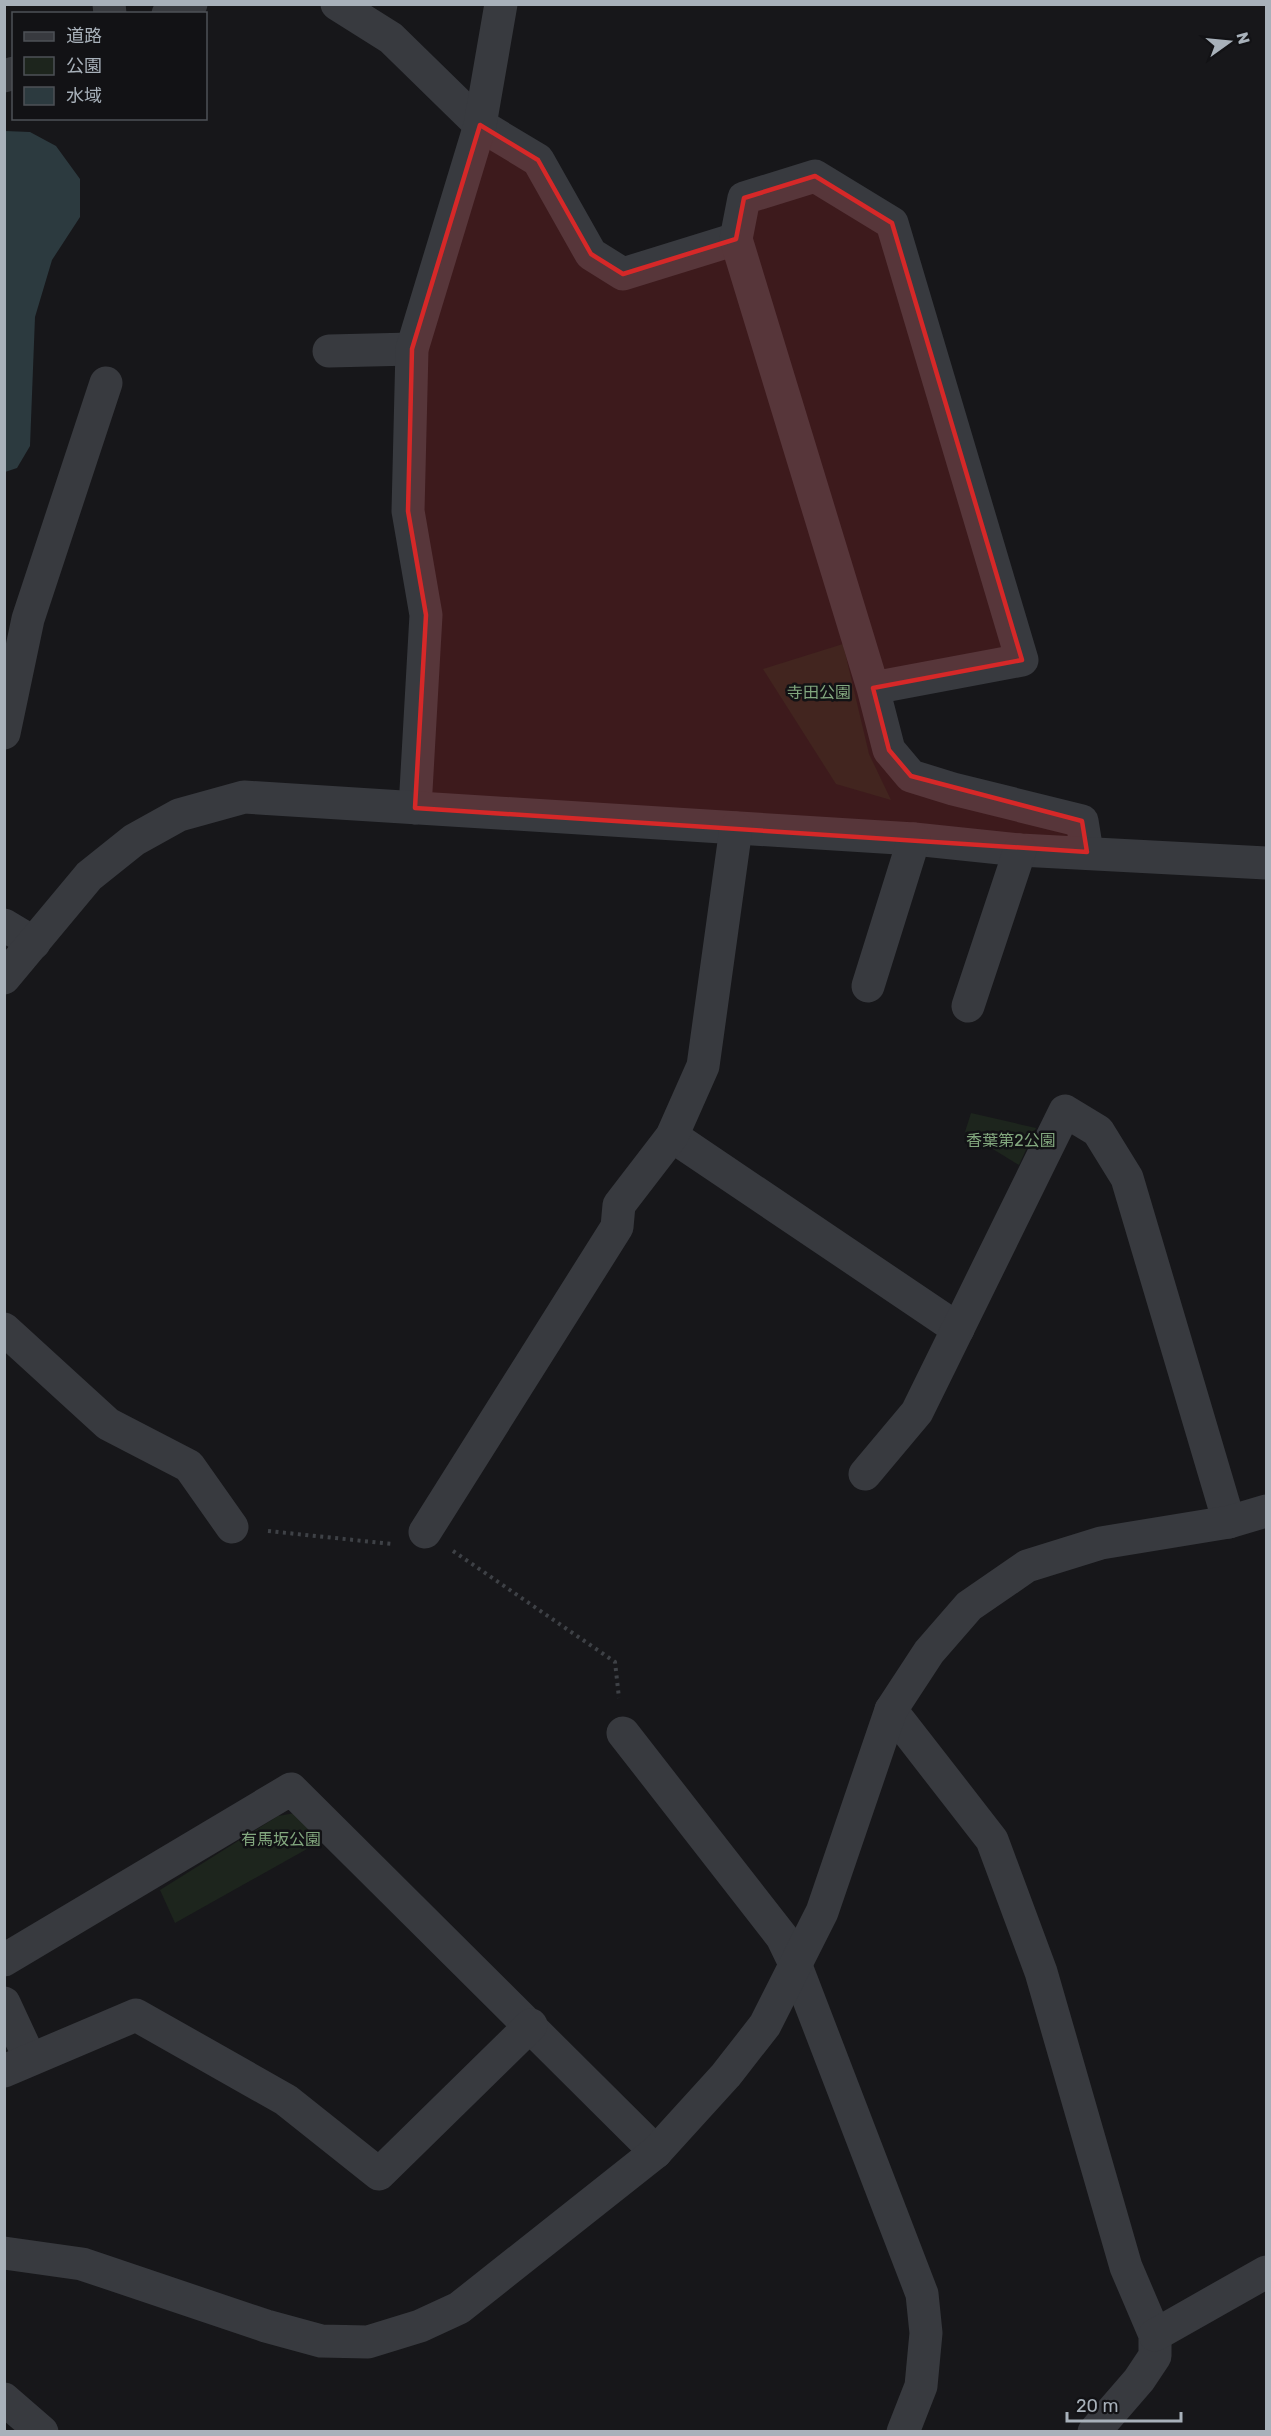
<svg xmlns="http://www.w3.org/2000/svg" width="1271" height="2436" font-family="Rubik,'Noto Sans JP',sans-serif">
<rect width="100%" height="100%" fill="#17171a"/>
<g fill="#1d251d">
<polygon points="843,644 869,754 891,800 836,784 763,669"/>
<polygon points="971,1113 1036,1128 1019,1165 965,1132"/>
<polygon points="295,1813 323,1840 175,1923 160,1890 278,1816"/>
</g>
<polygon fill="#2c3a3f" points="5,131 30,132 56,146 80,179 80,217 52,260 35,317 30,446 17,468 5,472"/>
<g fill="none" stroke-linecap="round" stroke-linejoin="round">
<g stroke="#3e4146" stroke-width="4" stroke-dasharray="3 4.5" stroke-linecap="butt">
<polyline points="268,1531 392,1544"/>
<polyline points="453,1551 615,1662 619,1698"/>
</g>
<g stroke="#383a3f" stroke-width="33">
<polyline points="109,4 110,14"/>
<polyline points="337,4 391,38 480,125 538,160 591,254 623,274 736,239"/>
<polyline points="168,14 191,4"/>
<polyline points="4,76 14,73"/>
<polyline points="329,351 412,349"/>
<polyline points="873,688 1022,660 892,223 815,176 744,198 736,239 873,688 889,750 911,776 953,789 1082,821 1087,852"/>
<polyline points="4,733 28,619 106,383"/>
<polyline points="415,808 426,615 408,511 412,349 480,125 501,4"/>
<polyline points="4,925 34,943"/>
<polyline points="4,978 89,876 134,840 179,815 244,797 914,839 1020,850 1266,863"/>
<polyline points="868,986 914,839"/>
<polyline points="968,1006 1020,850"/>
<polyline points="672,1136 958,1329"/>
<polyline points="4,1329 108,1424 189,1466 232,1527"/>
<polyline points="865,1474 917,1412 1065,1111 1098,1131 1127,1178 1229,1522"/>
<polyline points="425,1532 617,1227 619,1205 672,1136 703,1066 736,828"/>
<polyline points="891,1710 992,1840 1041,1972 1126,2267 1155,2335 1155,2356 1139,2380 1094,2432"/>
<polyline points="623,1733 782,1937 796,1966 922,2294 926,2333 921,2386 903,2432"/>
<polyline points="4,1960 291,1789 656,2152"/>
<polyline points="4,2003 30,2059"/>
<polyline points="4,2071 136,2015 286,2100 379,2174 531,2025"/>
<polyline points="4,2253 82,2264 266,2326 321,2341 368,2342 420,2326 459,2308 656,2152 726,2075 765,2025 822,1912 891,1710 929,1652 969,1606 1027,1566 1101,1543 1229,1522 1266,1511"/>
<polyline points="1155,2335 1266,2272"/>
<polyline points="4,2399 42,2432"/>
</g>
</g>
<path fill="#d62828" fill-opacity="0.2" stroke="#d62828" stroke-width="4.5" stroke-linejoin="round" d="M 480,125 L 538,160 L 591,254 L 623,274 L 736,239 L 744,198 L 815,176 L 892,223 L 1022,660 L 873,688 L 889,750 L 911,776 L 1082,821 L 1087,852 L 415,808 L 426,615 L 408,511 L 412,349 Z"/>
<g text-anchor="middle" stroke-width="5" stroke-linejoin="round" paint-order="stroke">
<g font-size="16" fill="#82a77e" stroke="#121215">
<text x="819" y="698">寺田公園</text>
<text x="1011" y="1146">香葉第2公園</text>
<text x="281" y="1845">有馬坂公園</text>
</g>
</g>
<rect width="1271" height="2436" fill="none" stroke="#a8b1ba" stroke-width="12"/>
<rect x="12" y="12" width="195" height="108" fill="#121215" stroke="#4e5257" stroke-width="1.5"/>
<rect x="24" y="32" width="30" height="9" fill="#383a3f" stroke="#4e5257" stroke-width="1.5"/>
<text x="66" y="42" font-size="18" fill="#a8b1ba">道路</text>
<rect x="24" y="57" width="30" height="18" fill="#1d251d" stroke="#4e5257" stroke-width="1.5"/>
<text x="66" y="72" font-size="18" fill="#a8b1ba">公園</text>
<rect x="24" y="87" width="30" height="18" fill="#2c3a3f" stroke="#4e5257" stroke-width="1.5"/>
<text x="66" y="102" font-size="18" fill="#a8b1ba">水域</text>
<g transform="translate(1229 42) rotate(75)" stroke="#121215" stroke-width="4.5" paint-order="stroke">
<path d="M0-4.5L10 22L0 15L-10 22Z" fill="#a8b1ba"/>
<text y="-9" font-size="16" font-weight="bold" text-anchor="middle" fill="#a8b1ba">N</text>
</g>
<path d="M1067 2412v9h114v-9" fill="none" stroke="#a8b1ba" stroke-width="3"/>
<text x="1076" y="2412" font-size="18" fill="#a8b1ba" stroke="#121215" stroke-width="4.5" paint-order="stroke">20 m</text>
</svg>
